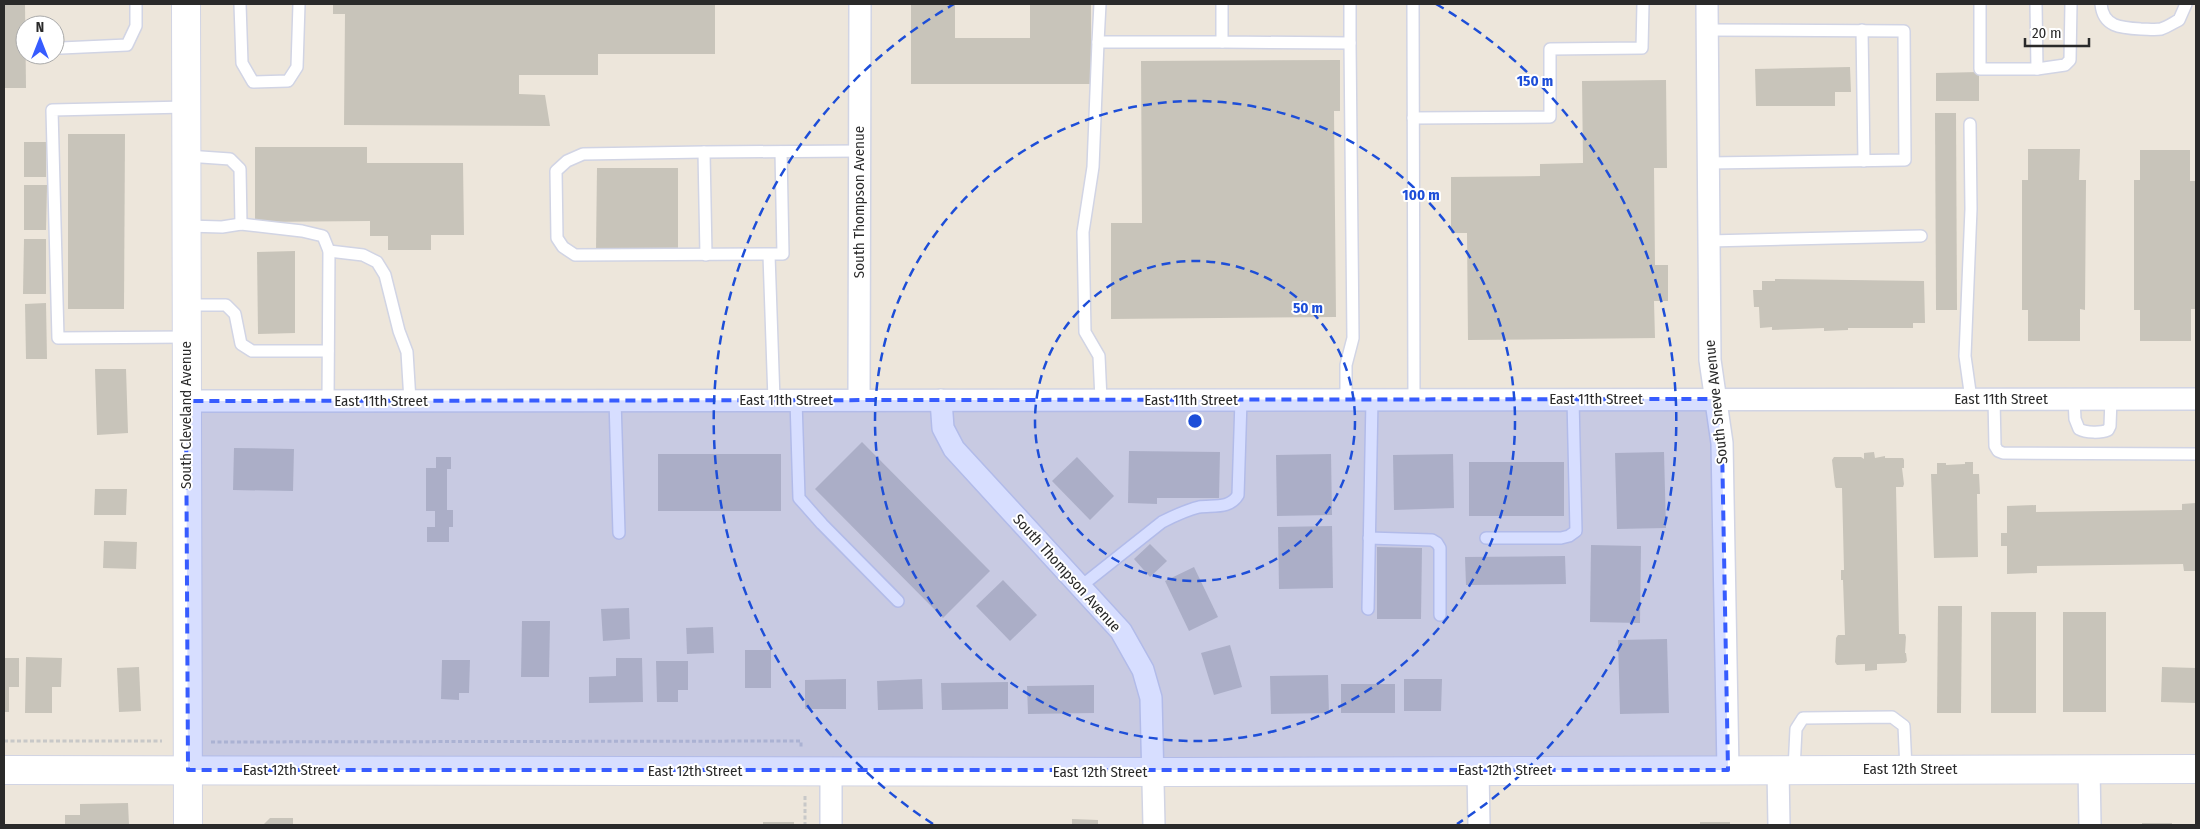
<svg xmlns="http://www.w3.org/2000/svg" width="2200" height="829" font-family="'Fira Sans Condensed',sans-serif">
<rect width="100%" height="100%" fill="#ede6db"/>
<g fill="#c8c4ba">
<polygon points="4,4 25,4 26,88 4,88"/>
<polygon points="333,4 715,4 715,54 598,54 598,75 519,75 519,94 545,95 550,126 344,125 345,14 333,14"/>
<polygon points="911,4 955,4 955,38 1030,38 1030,4 1091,4 1091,84 911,84"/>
<polygon points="1340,60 1340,111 1334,111 1336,317 1111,319 1111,223 1142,223 1141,61"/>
<polygon points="1850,67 1851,92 1835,92 1835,106 1756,106 1755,69"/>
<polygon points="1979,72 1979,101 1936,101 1936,73"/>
<polygon points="1666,80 1667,168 1654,168 1655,265 1668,265 1668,301 1654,301 1655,338 1468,340 1467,233 1451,233 1451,177 1540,176 1540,164 1583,163 1582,81"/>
<polygon points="1935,113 1956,113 1957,310 1936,310"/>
<polygon points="68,134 125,134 124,309 68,309"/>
<rect x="24" y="142" width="22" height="35"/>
<polygon points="255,147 367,147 367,163 463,163 464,235 431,235 431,250 388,250 388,236 370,236 370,221 255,222"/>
<polygon points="2028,149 2080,149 2079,180 2086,180 2085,310 2080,309 2080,341 2028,341 2028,310 2022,310 2022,180 2028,180"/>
<polygon points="2140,150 2190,150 2190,181 2196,181 2196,309 2191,309 2191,341 2140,341 2140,310 2134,310 2134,180 2140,180"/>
<polygon points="597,168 678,168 678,250 596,250"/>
<polygon points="24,185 47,185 46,230 24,230"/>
<polygon points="24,239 46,239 46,294 23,294"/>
<polygon points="295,251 295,333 258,334 257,252"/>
<polygon points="1775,279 1924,281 1925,323 1913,323 1913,328 1848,328 1848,330 1824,331 1824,328 1772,330 1772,327 1760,328 1759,307 1754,307 1753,290 1762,290 1762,281 1775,281"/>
<polygon points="46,303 47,359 26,359 25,304"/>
<polygon points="95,369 126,369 128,433 97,435"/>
<polygon points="862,442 990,571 943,618 815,489"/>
<polygon points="234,448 294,449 293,491 233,490"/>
<polygon points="1129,451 1220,452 1219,498 1157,498 1157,504 1128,503"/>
<polygon points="1664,452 1666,528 1617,529 1615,453"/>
<polygon points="1874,452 1875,458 1885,456 1885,458 1903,458 1904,460 1904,468 1902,468 1904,484 1903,487 1896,487 1899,634 1905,634 1906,637 1905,653 1906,653 1907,661 1905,663 1877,664 1877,670 1865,671 1865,664 1837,665 1835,662 1836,638 1838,635 1845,635 1843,580 1841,580 1841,570 1844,570 1842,488 1836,488 1835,486 1832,460 1834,457 1861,457 1864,459 1864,453"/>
<rect x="658" y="454" width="123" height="57"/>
<polygon points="1331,454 1332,515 1277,516 1276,455"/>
<polygon points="1453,454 1454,508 1394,510 1393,455"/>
<polygon points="436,457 451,457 451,469 447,469 447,510 453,510 453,527 449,527 449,542 427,542 427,527 435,527 435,511 426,511 426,468 436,468"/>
<polygon points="1077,457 1114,496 1090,520 1052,481"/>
<rect x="1469" y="462" width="95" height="54"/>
<polygon points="1965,462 1973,462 1973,474 1979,474 1980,494 1977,494 1978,557 1934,558 1931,474 1937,474 1937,463 1946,463 1946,465 1965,464"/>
<polygon points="95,489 127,489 126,515 94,515"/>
<polygon points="2196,503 2196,571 2184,571 2183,564 2037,566 2037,573 2007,574 2007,546 2001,546 2001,533 2007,533 2007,506 2036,505 2036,512 2182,510 2182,504"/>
<polygon points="1332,526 1333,588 1279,589 1278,527"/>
<polygon points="104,541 137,542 136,569 103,568"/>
<polygon points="1150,544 1167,561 1150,577 1134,559"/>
<polygon points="1591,545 1641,546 1640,623 1590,622"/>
<polygon points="1377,547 1422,548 1421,619 1377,619"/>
<polygon points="1565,556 1566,584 1466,585 1465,557"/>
<polygon points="1194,567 1218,617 1189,631 1165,581"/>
<polygon points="1003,580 1037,615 1010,641 976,606"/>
<polygon points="1938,606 1962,606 1961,713 1937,713"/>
<polygon points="629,608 630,639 603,641 601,609"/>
<rect x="1991" y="612" width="45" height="101"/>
<rect x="2063" y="612" width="43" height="100"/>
<polygon points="522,621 550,621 549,677 521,677"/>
<polygon points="713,627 714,653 687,654 686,628"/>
<polygon points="1667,639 1669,713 1620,714 1618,640"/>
<polygon points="1230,645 1242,687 1214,695 1201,653"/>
<rect x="745" y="650" width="26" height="38"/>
<polygon points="26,657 62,658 61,687 52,687 52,713 25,713"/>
<polygon points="4,658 19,658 19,687 9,687 9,712 4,712"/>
<polygon points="616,658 642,658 643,702 589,703 589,677 616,676"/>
<polygon points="442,660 470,660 469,693 459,693 459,700 441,699"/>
<polygon points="656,661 688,661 688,690 678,690 678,702 657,702"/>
<polygon points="139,667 141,711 119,712 117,668"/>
<polygon points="2162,667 2196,668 2196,703 2161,702"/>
<polygon points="1328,675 1329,713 1271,714 1270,676"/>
<polygon points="846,679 846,709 805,709 805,680"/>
<polygon points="922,679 923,709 878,710 877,681"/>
<polygon points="1404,679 1442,679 1441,711 1404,711"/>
<polygon points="1008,682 1008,709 942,710 941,683"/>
<rect x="1341" y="684" width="54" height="29"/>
<polygon points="1094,685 1094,713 1028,714 1027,686"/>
<polygon points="128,803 129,825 65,825 65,815 80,815 80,804"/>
<polygon points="270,818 293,818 293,825 263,825"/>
<polygon points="1072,819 1098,820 1098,825 1072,825"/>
<rect x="763" y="822" width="31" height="3"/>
<rect x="1700" y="822" width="30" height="3"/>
<rect x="2142" y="823" width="30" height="2"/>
</g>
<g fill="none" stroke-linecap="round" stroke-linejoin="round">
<g stroke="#d1d4e4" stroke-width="14">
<g id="lane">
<polyline points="240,4 242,63 253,82 288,81 297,67 299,4"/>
<polyline points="1222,4 1222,42 1350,43 1353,338 1346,365 1346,400"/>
<polyline points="1350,4 1350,43"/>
<polyline points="1413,4 1414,400"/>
<polyline points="1980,4 1980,69 2037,69 2036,4"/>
<path d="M 2101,4 C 2103,27 2121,28 2141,29 C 2147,29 2155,30 2161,29 C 2167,27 2173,23 2179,20 L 2186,4"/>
<polyline points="1707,30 1904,31 1905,160 1708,163"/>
<polyline points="1862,30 1864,161"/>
<polyline points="1098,42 1100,4"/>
<polyline points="61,48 127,45 136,26 136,4"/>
<polyline points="2037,69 2065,65 2070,60 2071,4"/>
<polyline points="186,107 52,110 58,338 186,337"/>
<polyline points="1413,118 1550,117 1550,49 1642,48 1643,4"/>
<polyline points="1970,124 1971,209 1965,356 1971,399"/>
<polyline points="704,152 583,154 567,161 556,171 557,238 563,247 575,255 783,254 781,152"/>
<polyline points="187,156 230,159 240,169 241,224"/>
<polyline points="187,226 222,227 241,224 302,231 323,236 329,251 328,401"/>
<polyline points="1709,241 1921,236"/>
<polyline points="329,251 363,255 377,262 385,275 399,331 407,352 410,401"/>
<polyline points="706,255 704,152 859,151"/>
<polyline points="769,255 774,400"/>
<polyline points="186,305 226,305 235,314 241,344 252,351 328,351"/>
<polyline points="1994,399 1995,446 1998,451 2003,453 2196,454"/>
<path d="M 2074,399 L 2075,419 L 2079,429 C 2086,433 2101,433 2108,430 L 2110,426 L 2111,399"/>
<polyline points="615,400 619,533"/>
<polyline points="796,400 799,498 822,524 898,601"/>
<polyline points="1101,400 1099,356 1085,332 1083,232 1093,167 1098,42 1222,42"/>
<polyline points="1369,538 1432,540 1437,543 1440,548 1440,615"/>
<polyline points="1486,538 1561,538 1569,536 1576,531 1573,399"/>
<path d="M 1080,587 L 1162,522 C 1174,516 1186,510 1199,507 C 1213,505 1230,509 1238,495 L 1241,400"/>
<polyline points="1368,609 1372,400"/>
<polyline points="1794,770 1796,729 1803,718 1892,717 1904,726 1906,769"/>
</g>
</g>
<g stroke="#d1d4e4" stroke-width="24">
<g id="street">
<polyline points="1707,4 1710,360 1722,443 1728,770"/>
<polyline points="859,400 860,4"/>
<polyline points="941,400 943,428 954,449 1121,631 1143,670 1151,698 1154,825"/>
<polyline points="186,401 2196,399"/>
<polyline points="2089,768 2090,825"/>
<polyline points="1478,770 1479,825"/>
<polyline points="1778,770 1779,825"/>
<polyline points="831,771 831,825"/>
</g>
</g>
<g stroke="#d1d4e4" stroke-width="30">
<g id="secondary">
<polyline points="186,4 188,825"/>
<polyline points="4,770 1180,772 2196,769"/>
</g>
</g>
<g stroke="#c8c8c8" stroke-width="3" stroke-dasharray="4 2.5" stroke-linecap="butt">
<polyline points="4,741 162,741"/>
<polyline points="211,742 801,741 801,747"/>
<polyline points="805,796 805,825"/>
</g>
<use href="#lane" stroke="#fff" stroke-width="11"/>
<use href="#street" stroke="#fff" stroke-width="21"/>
<use href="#secondary" stroke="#fff" stroke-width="28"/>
</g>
<path fill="#375cff" fill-opacity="0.2" stroke="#375cff" stroke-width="4" stroke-dasharray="10 6" stroke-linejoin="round" d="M 1715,399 L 1722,443 L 1728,770 L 188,770 L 186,401 Z"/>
<g fill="none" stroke="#1d4ed8" stroke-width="2.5" stroke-dasharray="9 6">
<circle cx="1195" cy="421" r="160"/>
<circle cx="1195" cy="421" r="320"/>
<path d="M933 824A481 481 0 0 1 954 4M1436 4A481 481 0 0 1 1457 824"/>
</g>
<g text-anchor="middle" stroke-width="4" stroke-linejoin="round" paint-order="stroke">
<g font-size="15" fill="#2a2a2a" stroke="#fff">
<text transform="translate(859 202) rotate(-90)" y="5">South Thompson Avenue</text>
<text x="1596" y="404">East 11th Street</text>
<text x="2001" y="404">East 11th Street</text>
<text x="786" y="405">East 11th Street</text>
<text x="1191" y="405">East 11th Street</text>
<text x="381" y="406">East 11th Street</text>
<text transform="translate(1716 402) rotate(-96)" y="5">South Sneve Avenue</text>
<text transform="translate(186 415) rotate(-90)" y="5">South Cleveland Avenue</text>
<text transform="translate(1067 573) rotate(48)" y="5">South Thompson Avenue</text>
<text x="1910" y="774">East 12th Street</text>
<text x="290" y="775">East 12th Street</text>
<text x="1505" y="775">East 12th Street</text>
<text x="695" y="776">East 12th Street</text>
<text x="1100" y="777">East 12th Street</text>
</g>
</g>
<circle cx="1195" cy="421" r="8" fill="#1d4ed8" stroke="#fff" stroke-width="2.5"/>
<g font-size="15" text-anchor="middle" font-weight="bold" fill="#1d4ed8" stroke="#fff" stroke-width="4" stroke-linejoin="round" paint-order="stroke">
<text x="1535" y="86">150 m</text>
<text x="1421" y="200">100 m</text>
<text x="1308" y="313">50 m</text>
</g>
<rect width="2200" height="829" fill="none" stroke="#2a2a2a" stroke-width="10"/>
<g transform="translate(40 40)"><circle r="24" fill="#ffffff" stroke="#aaaaaa"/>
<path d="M0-4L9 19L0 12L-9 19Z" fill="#375cff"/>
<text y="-8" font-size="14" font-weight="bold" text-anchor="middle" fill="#2a2a2a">N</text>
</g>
<path d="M2025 38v8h64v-8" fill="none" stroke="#2a2a2a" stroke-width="2.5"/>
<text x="2032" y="38" font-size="15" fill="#2a2a2a" stroke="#ffffff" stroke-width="4" paint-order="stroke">20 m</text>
</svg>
